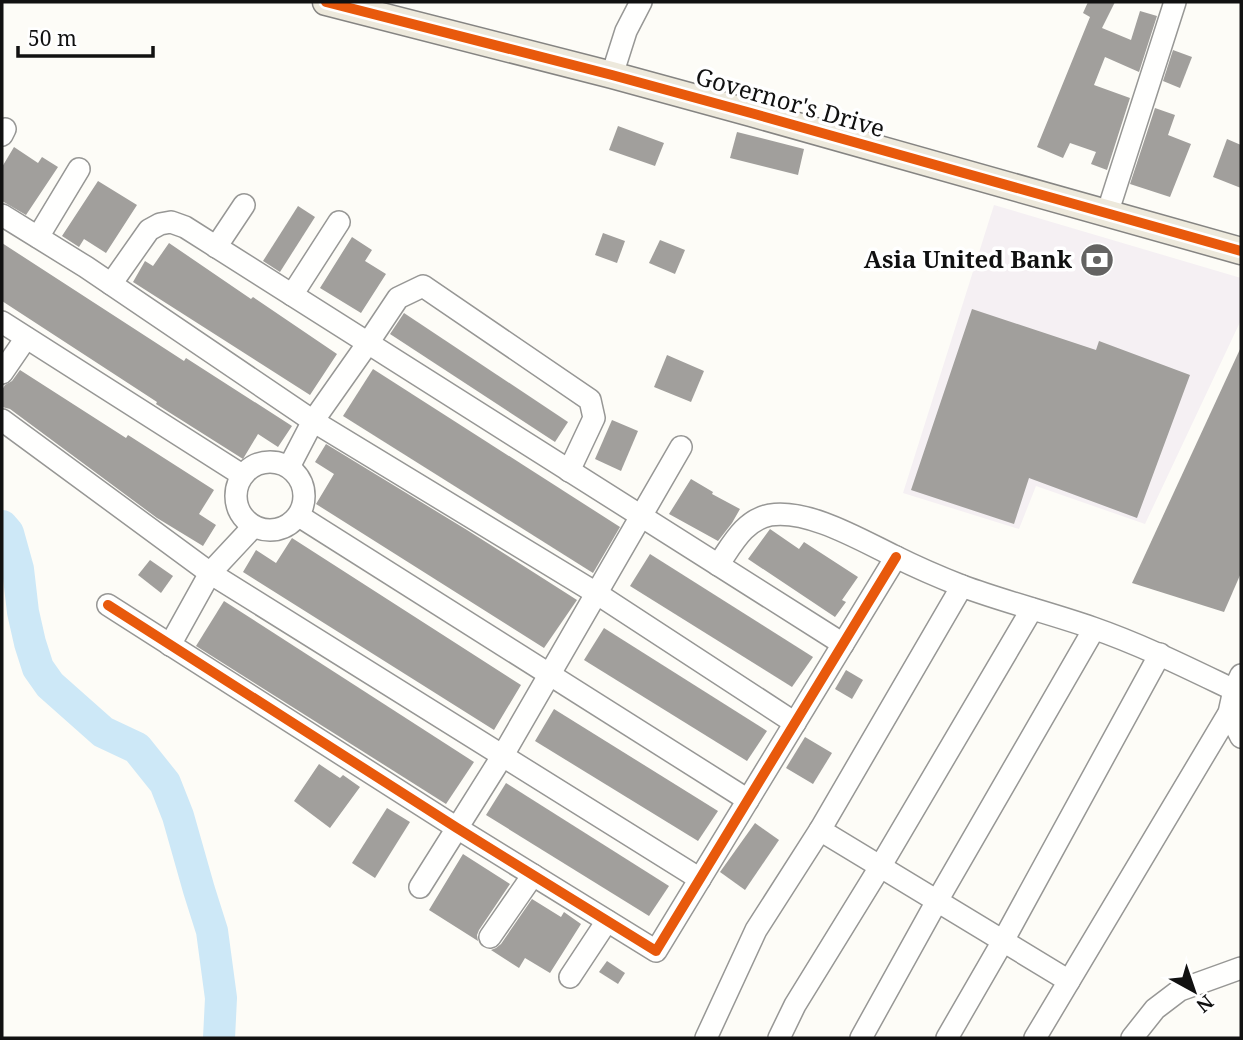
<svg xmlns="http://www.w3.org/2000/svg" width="1243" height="1040" font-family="'Noto Serif',serif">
<rect width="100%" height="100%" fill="#fdfcf7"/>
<polygon fill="#f5f0f3" points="994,205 1241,278 1241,320 1145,524 1036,486 1019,529 903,493"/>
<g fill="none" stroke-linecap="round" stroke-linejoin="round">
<polyline stroke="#cde8f7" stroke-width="32" points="2,526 8,533 18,569 23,612 30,643 38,668 50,685 103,732 137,748 165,783 178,816 199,890 212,931 221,998 219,1038"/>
</g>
<g fill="#a19f9c">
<polygon points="1088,2 1115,2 1102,28 1131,40 1140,11 1157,16 1139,72 1105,57 1094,85 1130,98 1107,170 1091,164 1096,152 1070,143 1063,158 1037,147 1090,17 1083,13"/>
<polygon points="1173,50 1192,57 1180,88 1163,81"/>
<polygon points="1155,108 1175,115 1168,135 1191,144 1170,197 1130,184"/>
<polygon points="618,126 664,143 655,166 609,150"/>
<polygon points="737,132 804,149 798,175 730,158"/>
<polygon points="1227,139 1241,145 1241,188 1213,177"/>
<polygon points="14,147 38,163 42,157 58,167 26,215 2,201 2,167"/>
<polygon points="98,181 137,205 106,253 84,239 79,247 62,236"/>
<polygon points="298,206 315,217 280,272 263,261"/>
<polygon points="603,233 625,241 617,263 595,255"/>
<polygon points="352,237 372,250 365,261 386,274 361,313 320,288"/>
<polygon points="660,240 685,250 675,274 649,263"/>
<polygon points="2,243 184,361 186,358 292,426 278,447 258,434 243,459 156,404 157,402 2,301"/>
<polygon points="169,243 251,299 253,297 337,354 310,395 133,282 145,261 153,266"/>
<polygon points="972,309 1096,350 1099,341 1190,375 1137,518 1029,478 1014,524 911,490"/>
<polygon points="404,313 568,422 555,442 390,334"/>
<polygon points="1241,347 1241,573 1224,612 1132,583"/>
<polygon points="667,355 704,371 691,402 654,387"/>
<polygon points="373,369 620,527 593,573 343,416"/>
<polygon points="20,370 126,438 128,435 214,490 199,514 216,525 203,546 157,518 10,409 2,407 2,390 5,385 12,381"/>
<polygon points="612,420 638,431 621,471 595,459"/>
<polygon points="326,444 467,530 577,600 544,648 316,504 334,474 315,462"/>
<polygon points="691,479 713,492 712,494 740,509 732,523 718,541 669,514"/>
<polygon points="770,529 799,549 804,542 858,577 842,600 846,602 835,617 748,559"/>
<polygon points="292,538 521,685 494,730 243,572 256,550 276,563"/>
<polygon points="650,554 813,657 792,687 630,586"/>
<polygon points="150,560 173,576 161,593 138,575"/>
<polygon points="224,601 474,762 446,804 196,646"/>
<polygon points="604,628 767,731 747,761 584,660"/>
<polygon points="846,670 863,680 852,699 835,689"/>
<polygon points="554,709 718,811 698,841 535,741"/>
<polygon points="805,737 832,753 813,784 786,768"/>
<polygon points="319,764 340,778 343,775 360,787 330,828 294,801"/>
<polygon points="506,783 669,886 649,916 486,815"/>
<polygon points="387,808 410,822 375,878 352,863"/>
<polygon points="755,823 779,840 745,890 720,872"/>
<polygon points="463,854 510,884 479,930 477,935 478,941 429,910"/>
<polygon points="532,899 561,917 564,912 581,924 550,973 525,958 519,968 491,950 496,948 501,944"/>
<polygon points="607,961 625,973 618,984 599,972"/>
</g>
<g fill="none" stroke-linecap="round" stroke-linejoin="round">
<g stroke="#979795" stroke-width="24">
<g id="minor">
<polyline points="612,75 626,31 641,2"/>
<polyline points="2,135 5,129"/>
<polyline points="1107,214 1175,2"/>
<polyline points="2,215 86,267 313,421 596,593 795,723"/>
<polyline points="38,237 79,169"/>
<polyline points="216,247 244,205"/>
<polyline points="111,284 149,230 160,224 171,222 185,227 843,644"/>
<polyline points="292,295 339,222"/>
<polyline points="2,322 242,475"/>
<polyline points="2,373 26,338"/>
<polyline points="2,420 210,573 700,879"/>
<circle cx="270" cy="496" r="34"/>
<polyline points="289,467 313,421 368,343 398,298 423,286 590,400 594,418 569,471"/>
<polyline points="299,516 748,800"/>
<path d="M 718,565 C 732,545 744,520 770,515 C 808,509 859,539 894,556 C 916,567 939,577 962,586 C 1005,602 1050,613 1093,628 C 1142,645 1188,668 1234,690"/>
<polyline points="108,605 457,828 656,951 896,557"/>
<polyline points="170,645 210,573 253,527"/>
<polyline points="1229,713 1241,737"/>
<polyline points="820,830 1069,981"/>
<polyline points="420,887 503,755 681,447"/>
<polyline points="490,937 533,875"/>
<polyline points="570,977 607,921"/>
<polyline points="706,1038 756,930 820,830 962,586"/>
<polyline points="779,1038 795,1005 880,867 1032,609"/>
<polyline points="861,1038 937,901 1094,629"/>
<polyline points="947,1038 1003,941 1160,654"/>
<polyline points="1035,1038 1229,713 1234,690 1241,675"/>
<polyline points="1132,1038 1155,1009 1180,990 1241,968"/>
</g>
</g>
<g stroke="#858482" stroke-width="29">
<polyline id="major" points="326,2 612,75 751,113 1241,251"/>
</g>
<use href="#minor" stroke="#fffffe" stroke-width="21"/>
<use href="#major" stroke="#ede9dc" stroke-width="26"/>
<g stroke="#fff" stroke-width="15">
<g id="cycleway">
<polyline points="326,2 612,75 751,113 1241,251"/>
<polyline points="108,605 457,828 656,951 896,557"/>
</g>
</g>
<use href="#cycleway" stroke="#e8590c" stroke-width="10"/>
</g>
<defs>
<g id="bank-disc" transform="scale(1.75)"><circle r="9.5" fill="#646362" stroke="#fff"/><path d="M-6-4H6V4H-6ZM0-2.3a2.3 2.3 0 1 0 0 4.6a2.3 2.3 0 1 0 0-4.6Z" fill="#fff"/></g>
</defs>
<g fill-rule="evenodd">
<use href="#bank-disc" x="1097" y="260"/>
</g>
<g text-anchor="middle" stroke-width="7" stroke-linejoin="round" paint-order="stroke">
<g font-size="24" fill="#111" stroke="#fff">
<text transform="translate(790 103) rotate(16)" y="8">Governor's Drive</text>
</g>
<g font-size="24" font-weight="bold" fill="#111" stroke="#fff" text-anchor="end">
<text x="1072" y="268">Asia United Bank</text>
</g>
</g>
<rect width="1243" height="1040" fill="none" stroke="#111111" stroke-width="7"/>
<g transform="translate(1194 991) rotate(140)" stroke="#ffffff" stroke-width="5" paint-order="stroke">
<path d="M0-5L12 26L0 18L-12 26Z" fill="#111111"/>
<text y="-10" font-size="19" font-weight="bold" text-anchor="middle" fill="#111111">N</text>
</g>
<path d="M18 46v10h135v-10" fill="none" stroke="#111111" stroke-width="3.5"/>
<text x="28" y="46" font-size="21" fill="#111111" stroke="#ffffff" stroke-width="5" paint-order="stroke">50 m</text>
</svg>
